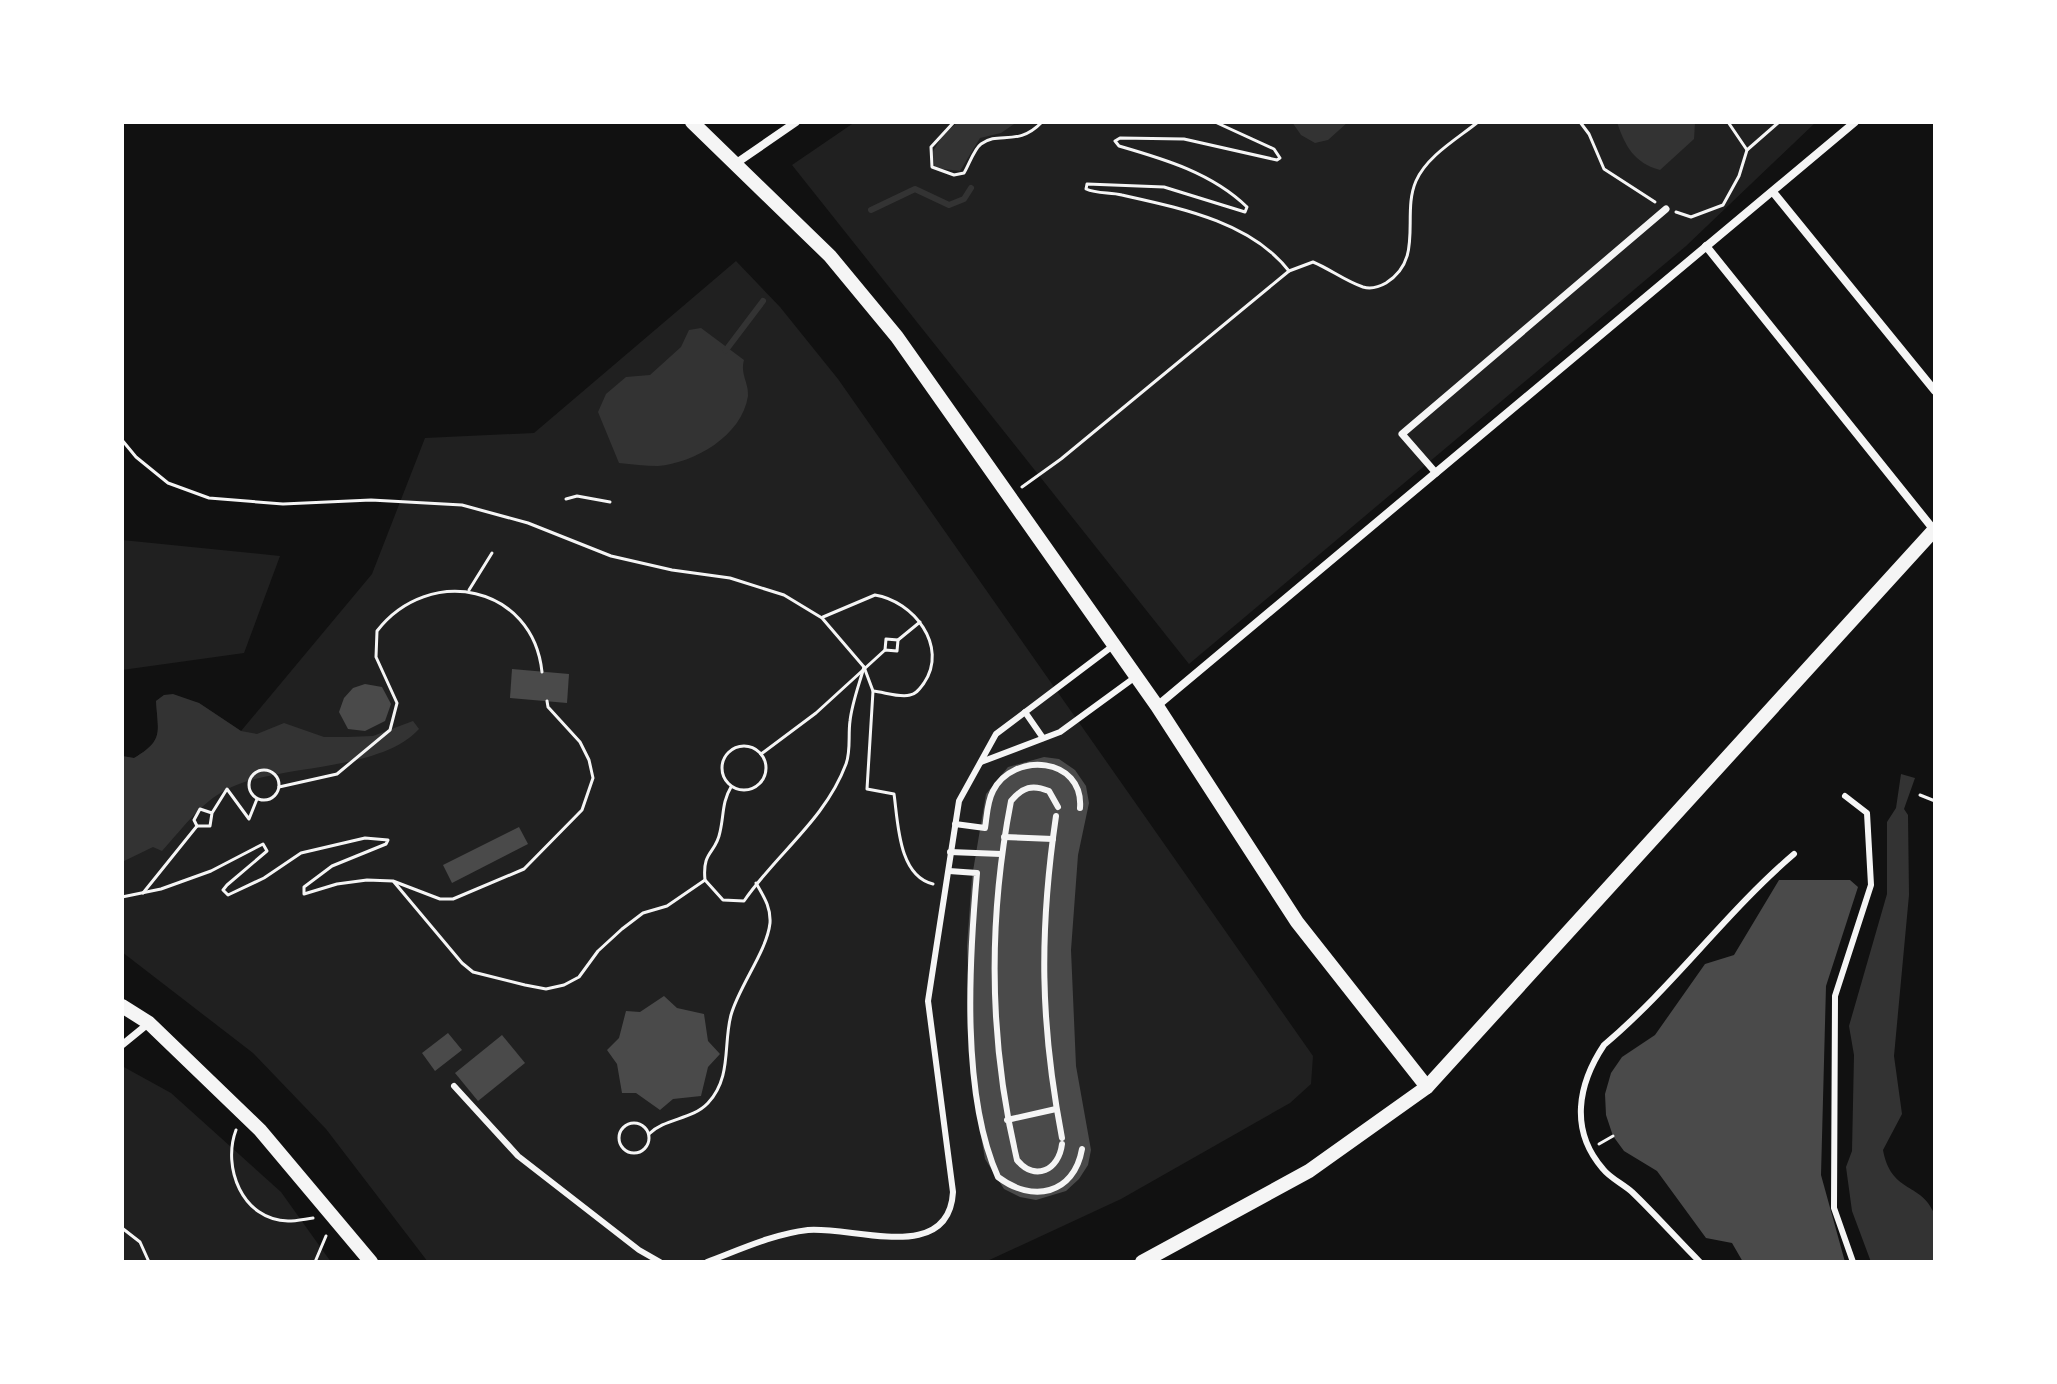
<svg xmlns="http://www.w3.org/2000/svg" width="2057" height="1384" font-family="Jost,sans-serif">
<rect width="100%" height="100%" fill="#111"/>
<g fill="#202020">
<polygon points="855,122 1816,122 1686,246 1189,664 792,165"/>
<path d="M 736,261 L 780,307 L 838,379 L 1313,1056 L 1311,1084 L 1290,1103 L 1121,1199 L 985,1262 L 428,1262 L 326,1129 L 253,1053 L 122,952 L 122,756 L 134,758 C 164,740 158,733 156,701 L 164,695 L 199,703 L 241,731 L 372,574 L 425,438 L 534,433 Z"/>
<polygon points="122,540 280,556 244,653 122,670"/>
<polygon points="122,1066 171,1093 281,1192 331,1262 122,1262"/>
</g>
<g fill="#333">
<polygon points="958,122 1017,122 1001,133 980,138 960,171 935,168 932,153 943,135"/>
<polygon points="1292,122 1348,122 1328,140 1315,143 1301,135"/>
<path d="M 1617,122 L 1695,122 L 1694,139 L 1660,170 C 1634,163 1625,146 1617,122 Z"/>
<path d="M 701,328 L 744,360 C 740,374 749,383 748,396 C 742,436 694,463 658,466 C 645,466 632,464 619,463 L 598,412 L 606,394 L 626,377 L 650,375 L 681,347 L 689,330 Z"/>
<path d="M 173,694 L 199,703 L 241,731 L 257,734 L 284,723 L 324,737 L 347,737 L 373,736 L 413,721 L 419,729 C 381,771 286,764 234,786 C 204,798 184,827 162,851 L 153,847 L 122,862 L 122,756 L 134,758 C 164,740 158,733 156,701 L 164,695 Z"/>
<path d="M 1901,774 L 1915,778 L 1904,809 L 1908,815 L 1909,895 L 1894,1056 L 1902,1114 L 1883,1150 C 1891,1193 1919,1182 1933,1211 C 1939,1225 1935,1247 1935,1262 L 1871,1262 L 1852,1211 L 1846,1167 L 1852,1151 L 1854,1055 L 1849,1026 L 1887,894 L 1887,822 L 1896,808 Z"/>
</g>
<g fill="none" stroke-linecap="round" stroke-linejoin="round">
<g stroke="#333" stroke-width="6">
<polyline points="871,210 915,189 949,205 964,199 971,188"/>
<polyline points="726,350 763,301"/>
</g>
</g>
<g fill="#4a4a4a">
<polygon points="512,669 569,674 567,703 510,698"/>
<polygon points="365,684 382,687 391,704 385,721 365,731 348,729 339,712 344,698 353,688"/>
<polygon points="1044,757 1059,759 1075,770 1086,786 1089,803 1078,855 1071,950 1076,1066 1091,1150 1088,1165 1079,1179 1066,1191 1036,1200 1020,1197 1004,1189 985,1159 973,1091 967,946 972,877 986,794 1008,767"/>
<polygon points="519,827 528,844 452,883 443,865"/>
<polygon points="1779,880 1850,880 1858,887 1826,986 1821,1175 1845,1262 1743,1262 1732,1243 1706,1238 1657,1171 1624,1151 1613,1136 1606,1115 1605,1094 1611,1073 1622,1057 1655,1035 1705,964 1734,955"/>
<polygon points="664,996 677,1008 704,1014 708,1041 720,1054 708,1067 701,1096 673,1099 660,1110 636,1093 622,1093 617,1064 607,1050 619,1038 626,1011 640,1012"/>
<polygon points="448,1033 462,1050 435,1071 422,1053"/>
<polygon points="502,1035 525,1063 478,1101 455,1073"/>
</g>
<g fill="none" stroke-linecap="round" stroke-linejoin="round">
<g stroke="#f5f5f5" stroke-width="3">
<path d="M 954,122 L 931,147 L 932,167 L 954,175 L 964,173 C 969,165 974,149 981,144 C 999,130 1017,148 1042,122"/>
<path d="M 1215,122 L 1274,149 L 1280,158 L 1277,160 L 1184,139 L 1120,138 L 1115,141 L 1119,146 C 1164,159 1212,173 1247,207 L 1245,212 L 1164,187 L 1087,184 L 1086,189 C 1097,194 1110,192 1122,195 C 1180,208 1251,222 1289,271"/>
<polyline points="1580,122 1589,134 1604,169 1655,202"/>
<polyline points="1747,150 1779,122"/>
<polyline points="1676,212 1691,217 1723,205 1739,176 1747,150 1728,122"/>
<path d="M 122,440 L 136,457 L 168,483 L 209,498 L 283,504 L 371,500 L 462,505 L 528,523 L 611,556 L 672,570 L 730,578 L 784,595 L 822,618 L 864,667 L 873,691 L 867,789 L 894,794 C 898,821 898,876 933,884"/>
<path d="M 1022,487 L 1061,459 L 1289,271 L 1313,262 C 1330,269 1345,281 1363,287 C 1370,289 1379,287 1386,283 C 1425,259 1401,215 1416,181 C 1427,156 1457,139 1478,122"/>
<polyline points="566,499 577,496 610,502"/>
<polyline points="469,590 492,553"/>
<path d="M 823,617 L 875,595 C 913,601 949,646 924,683 C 920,688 917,694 910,695 C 900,698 884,692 873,691"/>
<polyline points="885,650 886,639 898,640 920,622"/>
<circle cx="744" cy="768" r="22"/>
<polyline points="761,754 816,713 885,650 897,651 898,640"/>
<circle cx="264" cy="785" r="15"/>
<path d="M 279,787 L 337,774 L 390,730 L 397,703 L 376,657 L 377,631 C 429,564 533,585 542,672"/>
<path d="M 731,787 C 722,802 724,815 720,832 C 716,854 702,850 705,880 L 723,900 L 744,901 C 777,853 825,820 846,764 C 851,751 848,735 850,721 C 852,703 859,685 864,667"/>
<polyline points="1920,795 1935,801"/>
<polyline points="212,813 200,809 194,820 197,826 210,826 212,813 227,789 249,819 257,799"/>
<polyline points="394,882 462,963 473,972 525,985 546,989 564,985 579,977 598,951 622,929 643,913 667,906 705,880"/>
<polyline points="143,893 197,826"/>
<polyline points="122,897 161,889 211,871 263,844 267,851 227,885 223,890 228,895 264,878 301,853 365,838 388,840 386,844 332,866 304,887 304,894 337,884 367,880 393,881 440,899 453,899 524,869 582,810 593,778 589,760 580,742 548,707 547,701"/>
<circle cx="634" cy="1138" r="15"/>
<path d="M 236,1130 C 222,1167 242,1220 288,1221 C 296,1221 305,1219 313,1218"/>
<path d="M 649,1134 C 665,1118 692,1120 708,1103 C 732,1077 723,1045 731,1015 C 739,986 767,951 770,923 C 771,907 764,897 756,883"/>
<polyline points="1599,1144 1613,1136"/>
<polyline points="122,1228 140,1242 149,1262"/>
<polyline points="315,1262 326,1236"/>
</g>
<g stroke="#f5f5f5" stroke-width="6">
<polyline points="1025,712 1043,738"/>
<polyline points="981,762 1060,732 1134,678"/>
<polyline points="1845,796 1867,813 1871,885 1835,996 1834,1208 1853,1262"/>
<path d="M 1058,807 L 1049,791 C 1032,784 1023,787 1011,801 C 988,920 989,1042 1017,1160 C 1035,1182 1059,1170 1062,1144"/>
<path d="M 1056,816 C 1039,932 1040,1023 1062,1138"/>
<path d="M 955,824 L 985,828 C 987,816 987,802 993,791 C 1013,751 1084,757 1080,808"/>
<polyline points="1004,837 1053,839"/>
<polyline points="950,852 1001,854"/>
<path d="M 949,871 L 977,873 C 969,962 961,1095 998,1177 C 1032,1203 1074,1195 1082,1149"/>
<polyline points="454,1086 518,1156 639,1250 660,1262"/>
<polyline points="1007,1120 1056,1109"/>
<path d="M 707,1262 C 739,1250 773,1234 808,1230 C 853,1226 949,1265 953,1192 L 928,1001 L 959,801 L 996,734 L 1114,645"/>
<path d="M 1700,1262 C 1677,1239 1655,1214 1632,1192 C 1623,1184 1610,1178 1603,1169 C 1569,1130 1578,1084 1604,1045 C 1673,987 1726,912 1794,854"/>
</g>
<g stroke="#f5f5f5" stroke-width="7">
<polyline points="1436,473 1402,434 1666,209"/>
<polyline points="122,1045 149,1023"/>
</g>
<g stroke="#f5f5f5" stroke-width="8">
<polyline points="735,164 796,122"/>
<polyline points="1773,192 1935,391"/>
<polyline points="1706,246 1934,530"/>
<polyline points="1157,706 1855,122"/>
</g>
<g stroke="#f5f5f5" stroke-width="14">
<polyline points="692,122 830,256 897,337 1157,706 1297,922 1427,1087"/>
<polyline points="122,1006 149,1023 260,1130 371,1262"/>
<polyline points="1142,1262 1309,1171 1427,1087 1935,529"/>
</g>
</g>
<rect width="2057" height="1384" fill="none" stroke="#ffffff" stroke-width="248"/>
</svg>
